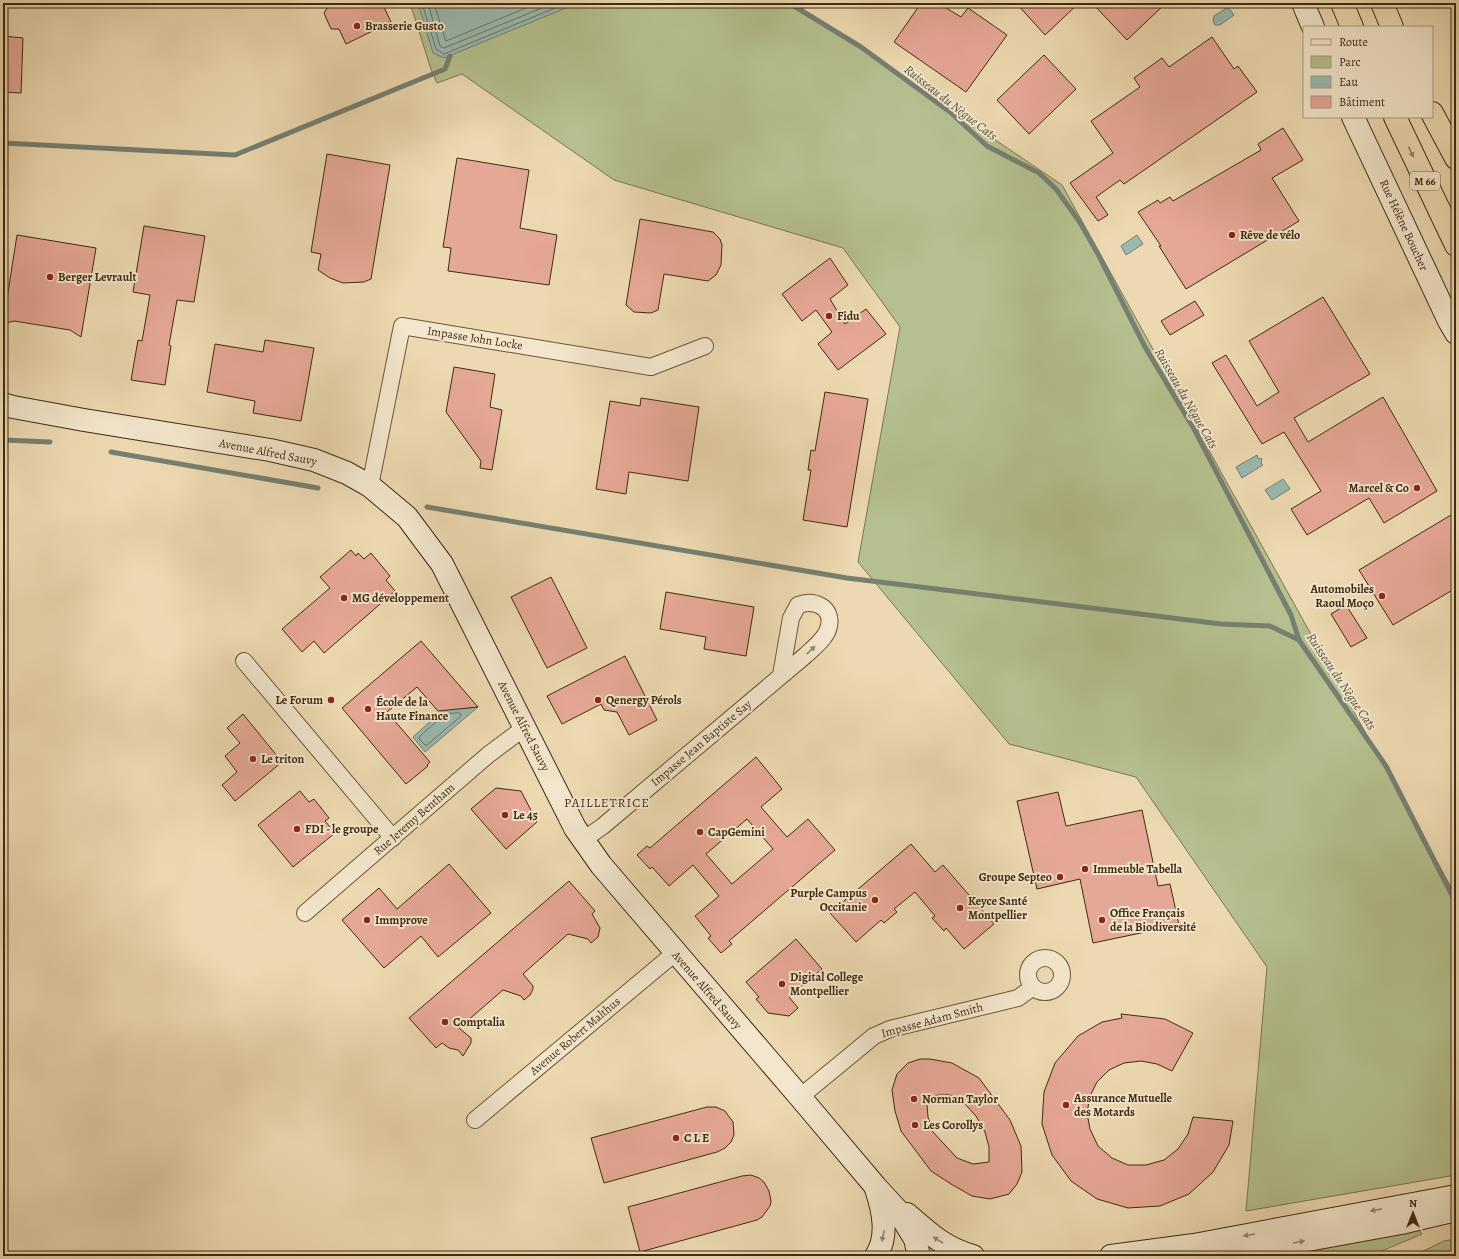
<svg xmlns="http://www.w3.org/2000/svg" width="1459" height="1259" font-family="Alegreya,serif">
<rect width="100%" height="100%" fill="#edd9b1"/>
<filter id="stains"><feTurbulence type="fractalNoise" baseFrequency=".005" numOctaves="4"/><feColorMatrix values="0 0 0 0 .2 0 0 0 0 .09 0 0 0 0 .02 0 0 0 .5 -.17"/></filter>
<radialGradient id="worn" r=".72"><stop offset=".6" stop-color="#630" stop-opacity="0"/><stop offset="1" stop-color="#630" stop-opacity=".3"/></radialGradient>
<g fill="#b5c08e" stroke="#7b7650">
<polygon points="410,3 793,3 1062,185 1456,896 1456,1175 1246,1211 1267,967 1136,777 1009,744 858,562 900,327 843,248 614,180 462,74 437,83 431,69"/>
<polygon points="1419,1230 1422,1234 1370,1256 1259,1256"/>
<polygon points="1456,1239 1456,1256 1413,1256 1444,1241"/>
</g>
<g fill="#9ab9b1" stroke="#768071">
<polygon points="418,3 578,3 444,58 433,53"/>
<polygon points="1228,7 1234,15 1220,25 1215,25 1213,21 1214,16"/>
<polygon points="1137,235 1143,244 1126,255 1121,246"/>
<polygon points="1257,455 1258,458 1262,459 1261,463 1263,465 1242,478 1236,467"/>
<polygon points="1283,479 1290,489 1272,500 1265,490"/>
<polygon points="478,707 425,752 413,737 443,710"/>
</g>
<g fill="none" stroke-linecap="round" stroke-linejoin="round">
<g stroke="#6e7262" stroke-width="1">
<polyline points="422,3 436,49 444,54 567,3"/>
<polyline points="428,3 440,46 444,48 554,3"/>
<polyline points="434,3 445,39 446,41 538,3"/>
<polygon points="459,713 461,714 461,716 427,745 425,745 419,739 420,736 445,714"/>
</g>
<g stroke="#768071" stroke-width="5">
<polyline points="789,3 861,47 950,112 987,146 1039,173 1056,189 1079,221 1098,254 1145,347 1194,429 1291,615 1299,640 1386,766 1456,903"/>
<polyline points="3,143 235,155 445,69 450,56"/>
<polyline points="3,440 50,442"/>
<polyline points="111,452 318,488"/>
<polyline points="427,507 847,578 1221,624 1270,626 1299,640"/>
</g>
</g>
<g fill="#e6a896" stroke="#412b12" fill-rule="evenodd">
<polygon points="330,3 382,3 391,22 346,44 339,29 331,29 324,13"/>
<polygon points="921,3 938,3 961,17 968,8 1007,35 966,92 894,42"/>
<polygon points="1016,3 1079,3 1045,35"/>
<polygon points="1092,3 1166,3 1127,40"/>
<polygon points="3,36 23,38 21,93 3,92"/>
<polygon points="1212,37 1234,69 1238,66 1257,92 1124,184 1120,180 1096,197 1108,215 1098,221 1070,183 1113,153 1091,121 1140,87 1134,78 1162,58 1169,67"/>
<polygon points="1044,55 1076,89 1029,134 997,100"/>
<polygon points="1283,128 1303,160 1272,178 1299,221 1186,289 1159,246 1161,246 1138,212 1158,200 1160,203 1170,197 1173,201 1261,150 1258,144"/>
<polygon points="327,154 390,165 371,279 364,282 343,283 330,278 318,270 321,254 311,252"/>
<polygon points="457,158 529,170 520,228 557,235 549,285 448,271 451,248 443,247"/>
<polygon points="640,219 713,232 720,239 722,245 721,265 716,275 708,281 664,274 658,310 651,313 634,312 626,305"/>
<polygon points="144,226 205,236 194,302 177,300 169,345 171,346 165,385 131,380 138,340 142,341 150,295 133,292"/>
<polygon points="17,235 96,248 81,337 70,330 14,321 3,324"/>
<polygon points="830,258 848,285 830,299 845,324 866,309 886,334 838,370 818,344 832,332 816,310 802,321 782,294"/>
<polygon points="1323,297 1370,374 1294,418 1308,442 1383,397 1437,491 1384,523 1369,498 1307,535 1291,509 1321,491 1284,432 1262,444 1212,363 1226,355 1257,406 1279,392 1249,341"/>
<polygon points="1195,301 1204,315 1170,335 1161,321"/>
<polygon points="265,340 314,348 301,421 253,413 255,401 207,392 215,344 263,352"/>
<polygon points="454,367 495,374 490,407 502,410 492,470 480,468 481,461 446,412"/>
<polygon points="825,392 868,399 847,527 803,520 811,470 808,470 811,450 815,451"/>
<polygon points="641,398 699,407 688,481 629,472 626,494 596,489 610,401 640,406"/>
<polygon points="1456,512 1456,588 1393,625 1359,570"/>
<polygon points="351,550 356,556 358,553 364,559 371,553 390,576 386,580 395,591 324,653 314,641 302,652 282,629 330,588 320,577"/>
<polygon points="551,577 587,648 547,668 511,597"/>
<polygon points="666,592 754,607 746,656 704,649 706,637 660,629"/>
<polygon points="1346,605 1367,638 1351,647 1331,614"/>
<polygon points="421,641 478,707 438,711 417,687 387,712 430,762 427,765 428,766 406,784 342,708"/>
<polygon points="625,656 657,720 629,735 617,712 604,710 601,704 562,724 547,696"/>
<polygon points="243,714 282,762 235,801 222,785 237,772 225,756 240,743 227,728"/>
<path d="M 756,757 L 782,789 L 761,807 L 787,837 L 808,819 L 835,850 L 729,941 L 732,944 L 721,953 L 708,938 L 711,936 L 695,916 L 719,896 L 693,865 L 669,886 L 652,867 L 650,869 L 637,855 L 647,846 L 650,848 ZM 747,819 L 773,849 L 732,884 L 706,854 Z"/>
<polygon points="496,788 521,791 537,822 506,849 471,809"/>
<polygon points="300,791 309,802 314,799 329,818 325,821 335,833 293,867 258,825"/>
<polygon points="1058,792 1066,826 1142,810 1158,886 1170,884 1179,925 1093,943 1080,879 1037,889 1017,801"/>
<polygon points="911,844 935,872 943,865 994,924 964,949 946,928 944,931 932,918 935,916 915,892 894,909 897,912 884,923 881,920 856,942 830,913"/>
<polygon points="449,864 491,913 438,957 421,936 384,968 342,920 379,888 397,909"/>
<polygon points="569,881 595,911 592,914 600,928 598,937 591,943 588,939 568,934 523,974 533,986 533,989 530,995 524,1000 521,996 503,990 459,1028 471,1038 471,1043 463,1056 458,1050 449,1048 442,1043 436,1048 409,1018"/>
<polygon points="796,939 822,969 789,997 798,1008 789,1016 768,1013 756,999 759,997 746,982"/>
<polygon points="1121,1014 1165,1019 1193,1033 1172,1071 1157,1064 1141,1061 1124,1063 1109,1070 1097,1082 1090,1096 1087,1113 1090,1129 1098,1146 1112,1158 1128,1165 1146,1165 1164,1160 1178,1149 1188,1134 1193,1117 1233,1121 1229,1145 1213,1172 1189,1194 1160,1206 1128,1208 1097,1199 1071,1181 1052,1155 1042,1124 1044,1092 1055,1063 1078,1036 1102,1022 1122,1018"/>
<path d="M 920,1059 L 930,1059 L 952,1063 L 979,1078 L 1010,1120 L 1021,1146 L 1022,1172 L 1017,1184 L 1009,1194 L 990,1199 L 972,1196 L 951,1184 L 931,1171 L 901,1131 L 895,1111 L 892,1090 L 897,1074 L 908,1063 ZM 939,1095 L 950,1095 L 964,1103 L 976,1116 L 985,1132 L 989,1147 L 989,1162 L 973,1164 L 957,1158 L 933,1132 L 928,1117 L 927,1105 L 931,1096 Z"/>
<polygon points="707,1107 716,1107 725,1111 733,1122 734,1135 731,1142 725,1148 717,1152 604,1183 591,1138"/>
<polygon points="751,1175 759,1178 764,1182 769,1191 771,1201 770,1206 762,1217 757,1220 640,1252 628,1207 742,1176"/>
</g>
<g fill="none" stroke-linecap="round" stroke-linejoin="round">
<g stroke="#6c563a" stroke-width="18">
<g id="street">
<polyline points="370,486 402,326 651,367 705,346"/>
<polyline points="244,661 393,838"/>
<path d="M 583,840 L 603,826 L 806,655 C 814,647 827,638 829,626 C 833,607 814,599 798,605 L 791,618 L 781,675"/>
<polyline points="305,913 488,755 524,728"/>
<circle cx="1045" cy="975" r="17"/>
<polyline points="800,1097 874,1036 890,1029 1018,998 1033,987"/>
<polyline points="475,1120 675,953"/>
</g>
</g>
<g stroke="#412b12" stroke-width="24">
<g id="secondary">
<polyline points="1303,3 1313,27"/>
<polyline points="1353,117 1449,321 1456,333"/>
<polyline points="3,404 13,407 84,420 270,450 314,460 347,473 370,486 407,517 442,564 565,808 575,828 601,865 800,1097 876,1187 898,1211 915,1239 919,1256"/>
<path d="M 876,1189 C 883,1210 889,1236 876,1256"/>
<path d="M 907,1214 C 929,1233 944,1248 973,1256"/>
<polyline points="1111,1256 1194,1245 1456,1196"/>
<polyline points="1219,1256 1401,1223 1456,1210"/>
</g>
</g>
<g stroke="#412b12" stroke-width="24">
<g id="highway">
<polyline points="1342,3 1352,27"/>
<polyline points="1382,3 1392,27"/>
<polyline points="1432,113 1456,158"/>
<polyline points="1395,117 1456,245"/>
</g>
</g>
<use href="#street" stroke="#f3e6cc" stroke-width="16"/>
<use href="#secondary" stroke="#f3e6cc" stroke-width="22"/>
<use href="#highway" stroke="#edd9b1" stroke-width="22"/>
</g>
<defs><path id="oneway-solid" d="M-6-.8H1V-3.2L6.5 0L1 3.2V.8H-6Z"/></defs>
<use fill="#978262" href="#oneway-solid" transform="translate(1411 152) rotate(64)"/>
<g fill="#9a886f">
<use href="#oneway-solid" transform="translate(811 650) rotate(-44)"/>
<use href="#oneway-solid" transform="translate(1376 1210) rotate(169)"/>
<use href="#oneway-solid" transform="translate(1249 1235) rotate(169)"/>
<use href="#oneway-solid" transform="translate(883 1236) rotate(102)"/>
<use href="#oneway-solid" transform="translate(938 1240) rotate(-148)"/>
<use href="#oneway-solid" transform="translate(1299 1242) rotate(-10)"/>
</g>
<g fill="#8f2418" stroke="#f3e6cc" stroke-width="1.5">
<circle cx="357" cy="26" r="4"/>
<circle cx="1232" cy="235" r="4"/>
<circle cx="50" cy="277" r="4"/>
<circle cx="829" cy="316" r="4"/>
<circle cx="1417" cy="488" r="4"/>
<circle cx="1382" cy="596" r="4"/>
<circle cx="344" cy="598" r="4"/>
<circle cx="331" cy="700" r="4"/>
<circle cx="598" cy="700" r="4"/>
<circle cx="368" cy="709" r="4"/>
<circle cx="253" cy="759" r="4"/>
<circle cx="505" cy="815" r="4"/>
<circle cx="297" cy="829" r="4"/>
<circle cx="700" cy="832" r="4"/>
<circle cx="1085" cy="869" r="4"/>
<circle cx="1060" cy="877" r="4"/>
<circle cx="875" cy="900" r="4"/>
<circle cx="960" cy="908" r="4"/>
<circle cx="367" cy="920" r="4"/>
<circle cx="1102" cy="920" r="4"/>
<circle cx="782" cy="984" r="4"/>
<circle cx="445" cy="1022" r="4"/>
<circle cx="914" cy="1099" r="4"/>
<circle cx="1066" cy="1105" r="4"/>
<circle cx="915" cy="1125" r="4"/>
<circle cx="676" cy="1138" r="4"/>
</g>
<g text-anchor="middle" stroke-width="4" stroke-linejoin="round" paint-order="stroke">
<rect fill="#f3e6cc" stroke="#76634a" stroke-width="1" x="1410" y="172" width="30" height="18" rx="3"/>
<g font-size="11" font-weight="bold" fill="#412b12">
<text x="1425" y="185">M 66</text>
</g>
<g font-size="12" font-weight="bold" fill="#412b12" stroke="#f3e6cc" text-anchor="start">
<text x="365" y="30">Brasserie Gusto</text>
<text x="1240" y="239">Rêve de vélo</text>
<text x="58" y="281">Berger Levrault</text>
<text x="837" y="320">Fidu</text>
<text x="1409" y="492" text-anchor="end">Marcel &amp; Co</text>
<text x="1374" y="593" text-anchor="end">Automobiles<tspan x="1374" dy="14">Raoul Moço</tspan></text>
<text x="352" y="602">MG développement</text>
<text x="323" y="704" text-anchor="end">Le Forum</text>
<text x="606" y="704">Qenergy Pérols</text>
<text x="376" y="706">École de la<tspan x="376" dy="14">Haute Finance</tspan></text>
<text x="261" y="763">Le triton</text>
<text x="513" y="819">Le 45</text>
<text x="305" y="833">FDI - le groupe</text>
<text x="708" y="836">CapGemini</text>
<text x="1093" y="873">Immeuble Tabella</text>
<text x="1052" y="881" text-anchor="end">Groupe Septeo</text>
<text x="867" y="897" text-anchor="end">Purple Campus<tspan x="867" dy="14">Occitanie</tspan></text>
<text x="968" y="905">Keyce Santé<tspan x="968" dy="14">Montpellier</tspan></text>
<text x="1110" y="917">Office Français<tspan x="1110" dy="14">de la Biodiversité</tspan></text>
<text x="375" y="924">Immprove</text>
<text x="790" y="981">Digital College<tspan x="790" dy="14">Montpellier</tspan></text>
<text x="453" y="1026">Comptalia</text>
<text x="1074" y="1102">Assurance Mutuelle<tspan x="1074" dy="14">des Motards</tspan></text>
<text x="922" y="1103">Norman Taylor</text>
<text x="923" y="1129">Les Corollys</text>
<text x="684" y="1142">C L E</text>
</g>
<g font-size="12" fill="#412b12" stroke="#f3e6cc">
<text transform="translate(1404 225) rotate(65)" y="4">Rue Hélène Boucher</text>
<text transform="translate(475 338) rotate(9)" y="4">Impasse John Locke</text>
<text transform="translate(268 452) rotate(11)" y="4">Avenue Alfred Sauvy</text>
<text transform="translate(524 726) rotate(63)" y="4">Avenue Alfred Sauvy</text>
<text transform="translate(701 743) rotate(-40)" y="4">Impasse Jean Baptiste Say</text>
<text transform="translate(414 819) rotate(-41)" y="4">Rue Jeremy Bentham</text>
<text transform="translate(707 990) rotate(49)" y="4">Avenue Alfred Sauvy</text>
<text transform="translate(932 1020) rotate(-15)" y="4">Impasse Adam Smith</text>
<text transform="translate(575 1036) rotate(-40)" y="4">Avenue Robert Malthus</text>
</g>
<g font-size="13" font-style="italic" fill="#574e3a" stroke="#f3e6cc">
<text transform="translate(951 102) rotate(38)" y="5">Ruisseau du Nègue Cats</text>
<text transform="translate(1187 398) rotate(60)" y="5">Ruisseau du Nègue Cats</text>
<text transform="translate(1342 681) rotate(56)" y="5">Ruisseau du Nègue Cats</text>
</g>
<g font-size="13" letter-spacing="1" fill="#412b12" stroke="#f3e6cc">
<text x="607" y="807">PAILLETRICE</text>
</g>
</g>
<rect width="1459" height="1259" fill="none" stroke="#edd9b1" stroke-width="16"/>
<rect x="4" y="4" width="1451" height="1251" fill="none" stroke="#412b12" stroke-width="2"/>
<rect x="8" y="8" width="1443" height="1243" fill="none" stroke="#412b12"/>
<rect x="1303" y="26" width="130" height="92" fill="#f3e6cc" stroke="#ac9b82"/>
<rect x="1311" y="39" width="20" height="6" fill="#f3e6cc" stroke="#ac9b82"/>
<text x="1339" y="46" font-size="12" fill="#412b12">Route</text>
<rect x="1311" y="56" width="20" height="12" fill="#b5c08e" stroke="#ac9b82"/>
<text x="1339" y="66" font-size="12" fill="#412b12">Parc</text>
<rect x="1311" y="76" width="20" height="12" fill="#9ab9b1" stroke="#ac9b82"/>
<text x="1339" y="86" font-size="12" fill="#412b12">Eau</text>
<rect x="1311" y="96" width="20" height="12" fill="#e6a896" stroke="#ac9b82"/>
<text x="1339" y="106" font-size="12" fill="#412b12">Bâtiment</text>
<g transform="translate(1413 1213)" stroke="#f3e6cc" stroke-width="3" paint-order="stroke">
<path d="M0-3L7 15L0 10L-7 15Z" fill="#412b12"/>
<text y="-6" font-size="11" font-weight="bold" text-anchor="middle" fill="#412b12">N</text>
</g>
<rect width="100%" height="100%" filter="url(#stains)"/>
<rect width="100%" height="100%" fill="url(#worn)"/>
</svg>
